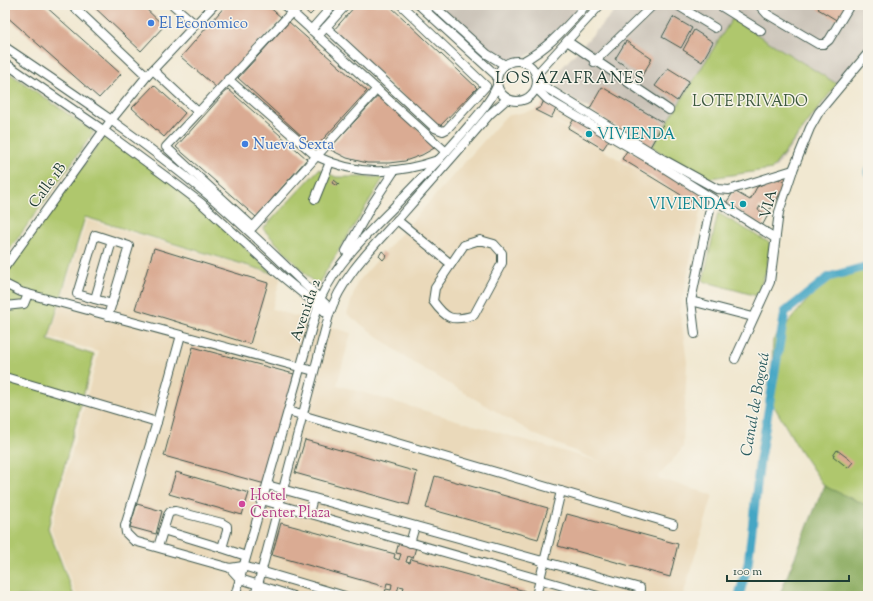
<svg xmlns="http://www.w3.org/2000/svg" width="873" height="601" font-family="'Sorts Mill Goudy',serif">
<rect width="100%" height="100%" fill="#f7f3e8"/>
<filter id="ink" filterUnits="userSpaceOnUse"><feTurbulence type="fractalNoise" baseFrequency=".025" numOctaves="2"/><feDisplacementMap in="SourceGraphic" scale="8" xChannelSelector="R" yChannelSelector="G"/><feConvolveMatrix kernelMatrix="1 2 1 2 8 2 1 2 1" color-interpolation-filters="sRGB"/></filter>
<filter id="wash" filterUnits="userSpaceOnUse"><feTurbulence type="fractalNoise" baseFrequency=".012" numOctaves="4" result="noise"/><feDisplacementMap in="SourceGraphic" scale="16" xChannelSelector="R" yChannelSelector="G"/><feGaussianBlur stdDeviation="0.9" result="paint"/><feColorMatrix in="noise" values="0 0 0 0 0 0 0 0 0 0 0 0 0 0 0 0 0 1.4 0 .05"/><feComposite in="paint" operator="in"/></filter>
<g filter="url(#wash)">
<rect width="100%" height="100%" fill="#f1e8d1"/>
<g fill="#ead9ba">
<polygon points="557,107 575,118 568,128 551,118"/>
<polygon points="535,110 701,208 680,309 687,362 683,448 657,478 713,495 683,596 77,596 51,529 99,352 50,337 87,220 281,277 272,309 351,333 337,385 603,463 536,435 409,360 347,314 357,283 506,116"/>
</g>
<g fill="#cac3b8">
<polygon points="438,5 581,5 541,48 518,61 503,59 489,52"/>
<polygon points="620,5 868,5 868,42 775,169 704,179 558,90 559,71"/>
</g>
<g fill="#afc76d" stroke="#678250">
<polygon points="732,19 837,84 772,169 704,179 652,147"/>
<polygon points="5,70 94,132 5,256"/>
<polygon points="105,135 184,191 272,273 85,217 48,340 94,355 48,528 74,596 5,596 5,274"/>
<polygon points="319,169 336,177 384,177 317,286 263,229"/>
<polygon points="718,213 770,243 767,268 757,296 703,281"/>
<polygon points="868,268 868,596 838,506 799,449 771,401 773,340 823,282"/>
</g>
<polygon fill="#8bac60" stroke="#55744a" points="824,486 868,506 868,596 779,596"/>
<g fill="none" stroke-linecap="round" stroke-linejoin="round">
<g stroke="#44a6c4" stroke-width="9">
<polyline points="868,171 868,173"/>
<polyline points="739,596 748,564 760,459 785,312 829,277 868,266"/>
</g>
</g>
<g id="blocks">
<g fill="#daab93">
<polygon points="5,5 44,5 121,74 99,98 5,15"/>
<polygon points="92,5 142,5 164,26 141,51"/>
<polygon points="226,5 267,5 282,18 217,88 181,57"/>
<polygon points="299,5 320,5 310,15"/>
<polygon points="356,5 389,5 477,88 438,128 333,31"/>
<polygon points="821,5 847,5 838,21 818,9"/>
<polygon points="673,17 692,28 681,48 662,37"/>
<polygon points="289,22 367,91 315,148 238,78"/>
<polygon points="694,30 713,42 702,62 683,50"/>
<polygon points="626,41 652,59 641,77 615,59"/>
<polygon points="668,68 689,81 677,101 655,86"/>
<polygon points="154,85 185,113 164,137 132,108"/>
<polygon points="602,87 664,123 650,147 589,110"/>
<polygon points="228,89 307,159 256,217 176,147"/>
<polygon points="380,94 438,146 422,155 405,161 389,163 367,163 347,158 329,149"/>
<polygon points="544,100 557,107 551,118 535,110 541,107"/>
<polygon points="574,119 609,140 603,149 568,128"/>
<polygon points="628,149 708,199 709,207 701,208 686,198 622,159"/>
<polygon points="776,178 786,183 772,208 767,210 760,206 758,210 768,215 762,226 726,203 734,191 750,200 757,187"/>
<polygon points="334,180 339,184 337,186 332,183"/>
<polygon points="154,248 268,283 250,344 135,309"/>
<polygon points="382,251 387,255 383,260 379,256"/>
<polygon points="193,347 294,374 265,484 164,456"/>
<polygon points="305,440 417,472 409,505 295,473"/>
<polygon points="837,450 853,462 848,468 833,456"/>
<polygon points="176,472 249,493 242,515 169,494"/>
<polygon points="435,476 548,508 538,539 426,508"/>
<polygon points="137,504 162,511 156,534 130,527"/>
<polygon points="567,514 678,544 670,577 558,546"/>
<polygon points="281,523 395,554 394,558 399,560 401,554 396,553 399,542 416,547 413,558 408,556 406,562 410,563 411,559 525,591 524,596 423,596 403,590 404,587 399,586 397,592 404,594 403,596 384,596 386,589 391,590 392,584 387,583 386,587 272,555"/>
</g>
</g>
</g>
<g filter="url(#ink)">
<use href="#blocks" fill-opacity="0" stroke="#3e574c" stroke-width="1"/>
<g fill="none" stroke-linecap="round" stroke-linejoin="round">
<g stroke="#3e574c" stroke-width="10">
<g id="minor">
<polyline points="72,5 147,76"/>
<polyline points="173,5 195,24"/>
<polyline points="284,5 446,152"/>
<polyline points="419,5 497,76"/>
<polyline points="433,5 487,54 505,65"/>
<polyline points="677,5 715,28"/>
<polyline points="719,5 761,31"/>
<polyline points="759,5 767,14 818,44 824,44 829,40 850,5"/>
<polyline points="292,12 166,147 253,227 377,89"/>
<polyline points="326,27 435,128 443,131 447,129 486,86 401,5"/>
<polyline points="311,30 333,5"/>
<polyline points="318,36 346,5"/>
<polyline points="567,41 669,110"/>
<path d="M 5,47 C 75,94 144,141 208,195 C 251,231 290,271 331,309"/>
<circle cx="517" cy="81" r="20"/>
<path d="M 522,62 C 550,47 565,28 586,5"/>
<polyline points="594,62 653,5"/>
<polyline points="5,63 103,130 172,181 201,203 279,274 329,315"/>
<polyline points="153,70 198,112"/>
<polyline points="536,75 600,5"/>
<path d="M 228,79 L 316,156 C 358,176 395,175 438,160"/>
<polyline points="537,82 659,157 717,189 729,190 793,170"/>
<polyline points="536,88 547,99 656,163"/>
<polyline points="659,157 656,163 775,238"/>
<polyline points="315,199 330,162"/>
<polyline points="397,220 451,264"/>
<path d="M 480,240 L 494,244 L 502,253 L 502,263 L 474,315 C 452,322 446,319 433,301 L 435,288 L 464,245 Z"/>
<polyline points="346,251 373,203 394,171"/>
<polyline points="5,267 112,119 147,76 214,5"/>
<polyline points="5,284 21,292 314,371"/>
<polyline points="95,299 112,241"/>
<polyline points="691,301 753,317"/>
<polyline points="5,306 24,304 28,294"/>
<polyline points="108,316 129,246 95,235 77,294 112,304"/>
<polyline points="695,334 691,301 712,199"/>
<polyline points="181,335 157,422 125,526 126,533 134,541 230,568 243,566 345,596"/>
<polyline points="735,359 770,282 779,212 793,170 810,128 819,112 868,53"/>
<polyline points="5,377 157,422"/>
<polyline points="288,411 673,524"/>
<polyline points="267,485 640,588 640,596"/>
<polyline points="262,500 598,596"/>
<polyline points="309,513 313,498"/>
<polyline points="163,530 222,548"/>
<polyline points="410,543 415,526"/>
<polyline points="158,547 168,515 170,512 175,511 222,523 227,526 227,531 222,548 246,556"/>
<polyline points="230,568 240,579 293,596"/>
<path d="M 235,596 L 320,299 C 337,263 364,237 392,209 C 415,184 439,161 461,135 C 474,119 489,105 497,86"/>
<path d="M 255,596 L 329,315 C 342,276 373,247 400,217 C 430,183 460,149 490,114 L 507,99"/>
<polyline points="536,596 561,491"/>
</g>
</g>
<use href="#minor" stroke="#fff" stroke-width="8"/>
</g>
</g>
<g fill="#3f7fe0" stroke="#f7f3e8" stroke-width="1.5">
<circle cx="151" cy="23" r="4"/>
<circle cx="245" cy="144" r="4"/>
</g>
<g fill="#0f9aa8" stroke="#f7f3e8" stroke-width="1.5">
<circle cx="589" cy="134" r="4"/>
<circle cx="743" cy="204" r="4"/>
</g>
<circle fill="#d1479c" stroke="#f7f3e8" stroke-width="1.5" cx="242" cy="504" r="4"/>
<g text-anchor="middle" stroke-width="3" stroke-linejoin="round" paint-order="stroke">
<g font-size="15" fill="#366cbe" stroke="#f7f3e8" text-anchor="start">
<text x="159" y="28">El Economico</text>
<text x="253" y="149">Nueva Sexta</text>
</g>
<g font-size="15" fill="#3c593f" stroke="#f7f3e8">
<text x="750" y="106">LOTE PRIVADO</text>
</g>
<g font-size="15" fill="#0d838f" stroke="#f7f3e8" text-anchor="start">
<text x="597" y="139">VIVIENDA</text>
<text x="735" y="209" text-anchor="end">VIVIENDA 1</text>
</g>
<g font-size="15" fill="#1f3d34" stroke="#f7f3e8">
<text transform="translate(47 185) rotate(-54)" y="5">Calle 1B</text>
<text transform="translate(768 204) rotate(-76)" y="5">VIA</text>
<text transform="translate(305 310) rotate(-71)" y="5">Avenida 2</text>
</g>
<g font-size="15" fill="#b23c85" stroke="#f7f3e8" text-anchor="start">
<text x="250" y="500">Hotel<tspan x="250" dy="17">Center Plaza</tspan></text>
</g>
<g font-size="16" letter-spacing="1" fill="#1f3d34" stroke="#f7f3e8">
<text x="570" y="83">LOS AZAFRANES</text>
</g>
<g font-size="16" font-style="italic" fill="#2a5c5f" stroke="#f7f3e8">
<text transform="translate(754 404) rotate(-80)" y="6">Canal de Bogotá</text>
</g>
</g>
<rect width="873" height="601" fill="none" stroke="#f7f3e8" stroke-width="20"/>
<path d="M727 575v6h122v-6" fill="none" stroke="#1f3d34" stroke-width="2"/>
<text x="733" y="575" font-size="12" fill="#1f3d34" stroke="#f7f3e8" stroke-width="3" paint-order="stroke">100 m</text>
</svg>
